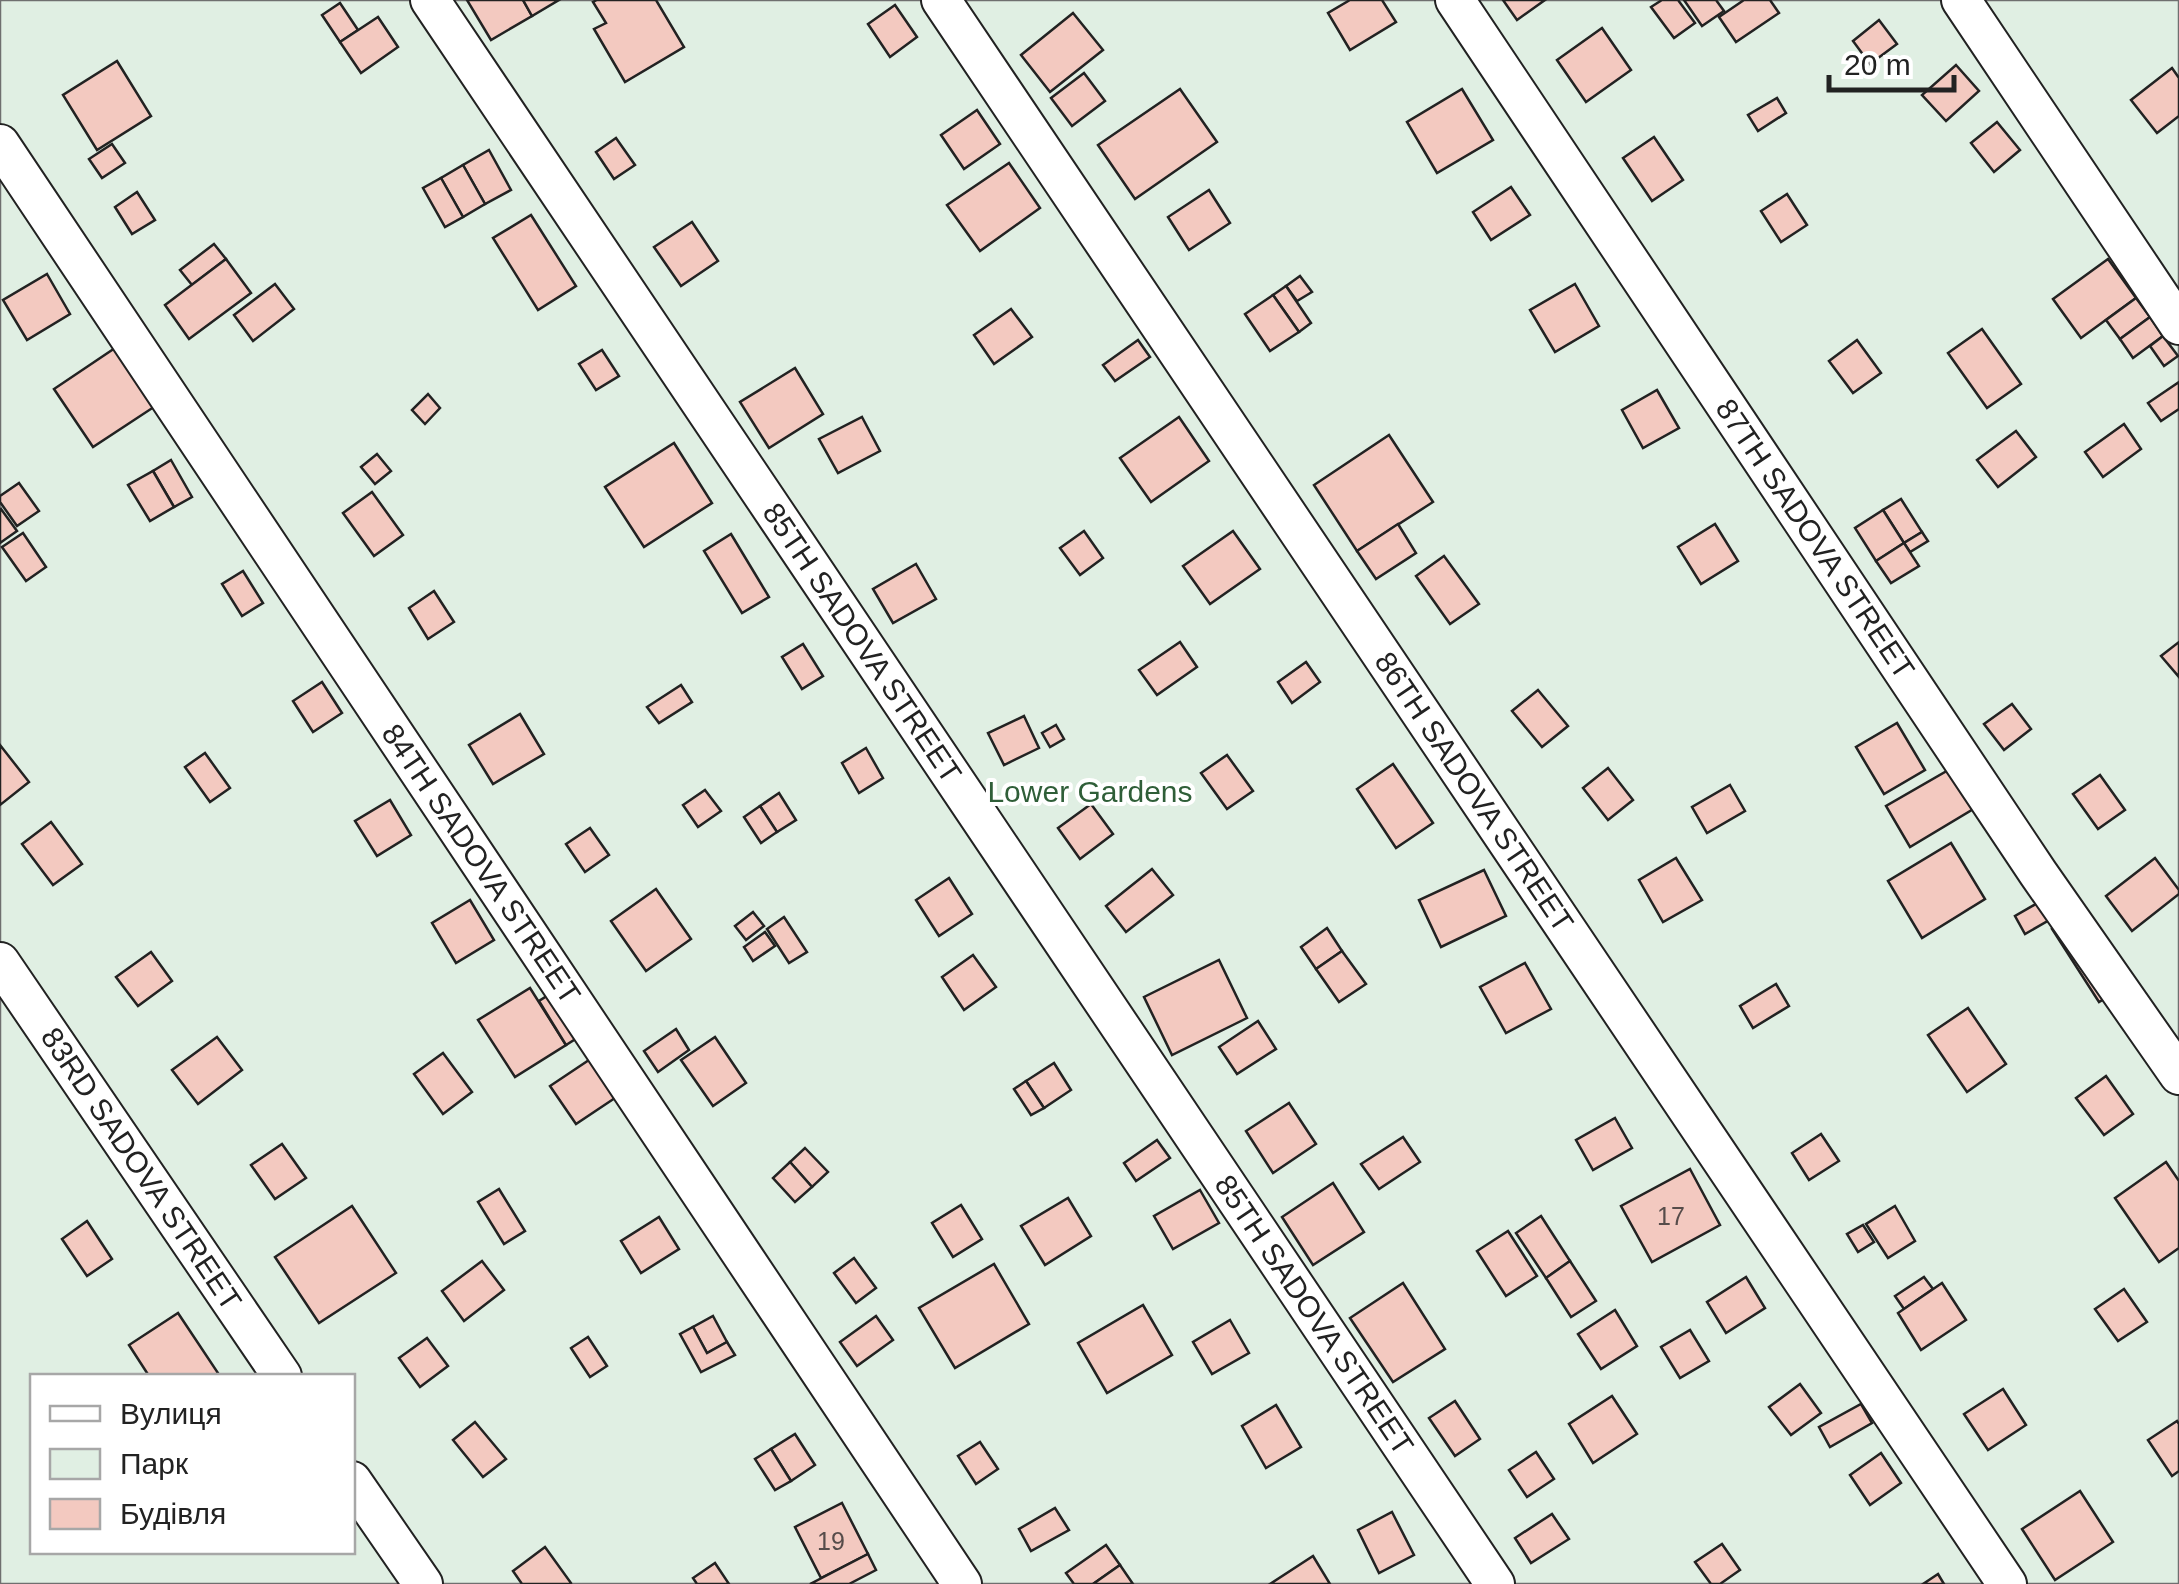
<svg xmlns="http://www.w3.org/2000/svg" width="2179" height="1584" font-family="Helvetica,sans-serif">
<rect width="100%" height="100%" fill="#fff"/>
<path fill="#e0efe3" stroke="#6f6f6f" stroke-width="2.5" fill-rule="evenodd" d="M 0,0 L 2179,0 L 2179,1584 L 0,1584 ZM 32,1376 L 352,1376 L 352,1552 L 32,1552 Z"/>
<g fill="#f3c9c0" stroke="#222" stroke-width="2.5">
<polygon points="467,0 523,0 532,16 491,40"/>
<polygon points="523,0 559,0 532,16"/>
<polygon points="597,0 656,0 684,47 625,82 594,29 606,23 593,2"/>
<polygon points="1350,0 1382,0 1396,22 1350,50 1328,13"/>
<polygon points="1503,0 1545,0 1517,20"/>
<polygon points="1662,0 1678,0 1695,23 1674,38 1651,7"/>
<polygon points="1684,0 1716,0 1724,11 1702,26"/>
<polygon points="1744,0 1770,0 1779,13 1736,42 1719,17"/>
<polygon points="340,3 358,30 340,42 322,15"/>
<polygon points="895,5 917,37 890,57 868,24"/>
<polygon points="1073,13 1103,50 1050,92 1021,55"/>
<polygon points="378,17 398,47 361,73 340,42"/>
<polygon points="1879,20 1897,44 1870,64 1853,41"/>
<polygon points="1602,28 1631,70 1586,102 1557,60"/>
<polygon points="117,61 151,116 97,150 63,95"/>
<polygon points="1956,65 1979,91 1946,121 1922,95"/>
<polygon points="2172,68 2179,78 2179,116 2157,133 2131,100"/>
<polygon points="1084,73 1105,101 1072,126 1051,98"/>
<polygon points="1180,89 1217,142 1135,199 1098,145"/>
<polygon points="1462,89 1493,140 1437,173 1407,122"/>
<polygon points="1777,98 1786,113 1758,131 1748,115"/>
<polygon points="977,110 1000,144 964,169 941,135"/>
<polygon points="1997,122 2020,150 1994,172 1971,143"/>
<polygon points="1654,137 1683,180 1652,201 1623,158"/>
<polygon points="616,138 635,165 614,179 596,152"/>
<polygon points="112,144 125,163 102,178 89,159"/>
<polygon points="489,150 511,190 485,204 463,165"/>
<polygon points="1009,163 1040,208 980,251 947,205"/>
<polygon points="463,165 485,204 463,217 441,178"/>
<polygon points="441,178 463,217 445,227 423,188"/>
<polygon points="1511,187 1530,215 1491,240 1473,212"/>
<polygon points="1209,190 1230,223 1189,250 1168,217"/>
<polygon points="137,192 155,220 132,234 115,207"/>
<polygon points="1787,194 1807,225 1781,242 1761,211"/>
<polygon points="531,215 576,286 538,310 493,238"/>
<polygon points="692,222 718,261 681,286 654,247"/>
<polygon points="214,244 226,259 192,285 180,270"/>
<polygon points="226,259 251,293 189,339 165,305"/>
<polygon points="2108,259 2136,298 2081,338 2053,299"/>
<polygon points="47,274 70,314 27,340 3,300"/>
<polygon points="1300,276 1312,292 1297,301 1286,286"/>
<polygon points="275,284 294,309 253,341 234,315"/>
<polygon points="1575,284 1599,326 1555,352 1530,310"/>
<polygon points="1286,286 1311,323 1299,332 1273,295"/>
<polygon points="1273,295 1299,332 1270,351 1245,314"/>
<polygon points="2136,298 2150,317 2120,339 2106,320"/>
<polygon points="1011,309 1032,337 994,364 974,335"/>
<polygon points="2150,317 2163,336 2133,358 2120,339"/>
<polygon points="1982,329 2021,384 1987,408 1948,353"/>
<polygon points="2163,336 2178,356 2164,366 2150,346"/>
<polygon points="1138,340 1150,357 1115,381 1103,365"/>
<polygon points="1857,340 1881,373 1853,393 1829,361"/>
<polygon points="121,344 160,403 93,447 54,389"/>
<polygon points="602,350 619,376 596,390 579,364"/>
<polygon points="795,368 823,414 769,448 740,402"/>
<polygon points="2179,382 2179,409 2161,421 2148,403"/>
<polygon points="1657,390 1679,428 1643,448 1622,410"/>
<polygon points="428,394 440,408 425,424 412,410"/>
<polygon points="862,417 880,451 838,473 819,439"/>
<polygon points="1179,417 1209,461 1151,502 1120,458"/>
<polygon points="2124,424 2141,449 2103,477 2085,452"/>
<polygon points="2016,431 2036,457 1998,487 1977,460"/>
<polygon points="1389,435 1433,502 1357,551 1314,485"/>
<polygon points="674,443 712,503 644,547 605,487"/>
<polygon points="377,454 391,471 375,484 361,467"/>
<polygon points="171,460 192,497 174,507 153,471"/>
<polygon points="153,471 174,507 150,521 128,485"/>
<polygon points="19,483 39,511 17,526 0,502 0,496"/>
<polygon points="372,492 403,535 374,556 343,513"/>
<polygon points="1901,499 1922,532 1904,543 1883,510"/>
<polygon points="1,509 17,531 0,543 0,510"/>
<polygon points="1883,510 1904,543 1876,561 1855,528"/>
<polygon points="1398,524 1416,553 1376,579 1357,551"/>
<polygon points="1715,524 1738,561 1701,584 1678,547"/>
<polygon points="1084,531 1103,558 1080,575 1060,548"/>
<polygon points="1233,531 1260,569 1210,604 1183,566"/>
<polygon points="1922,532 1928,541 1910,552 1904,543"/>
<polygon points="23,533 46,567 26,581 2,547"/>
<polygon points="731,534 769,597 742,613 704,551"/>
<polygon points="1904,543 1919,566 1891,583 1876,561"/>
<polygon points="1444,556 1479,604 1450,624 1416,576"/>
<polygon points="916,564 936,599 893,623 873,589"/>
<polygon points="243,571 263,603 242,616 222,584"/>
<polygon points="434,591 454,622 428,639 409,608"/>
<polygon points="1180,642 1197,667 1157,695 1139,670"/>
<polygon points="2179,642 2179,677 2161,656"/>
<polygon points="803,644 823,676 802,689 782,657"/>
<polygon points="1306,662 1320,682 1292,703 1278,682"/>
<polygon points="322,682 342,713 313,732 293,701"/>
<polygon points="681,685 692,702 659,723 647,707"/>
<polygon points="1538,690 1568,726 1542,747 1512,711"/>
<polygon points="2012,704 2031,729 2004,750 1984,724"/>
<polygon points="520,714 544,754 493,784 469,745"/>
<polygon points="1024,716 1039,748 1004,765 988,733"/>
<polygon points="1897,723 1925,770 1884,794 1856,747"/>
<polygon points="1056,725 1064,739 1050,747 1042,733"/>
<polygon points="0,745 29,782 0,805"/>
<polygon points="866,748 883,778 859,793 842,763"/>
<polygon points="205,753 230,788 210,802 185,767"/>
<polygon points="1227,755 1253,791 1227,809 1201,773"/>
<polygon points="1393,764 1433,823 1396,848 1357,789"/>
<polygon points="1608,768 1633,800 1608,820 1583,788"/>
<polygon points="1952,768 1975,808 1910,847 1886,806"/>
<polygon points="2100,775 2125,810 2098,829 2073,794"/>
<polygon points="1730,785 1745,811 1707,833 1692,807"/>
<polygon points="705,790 721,811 698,827 683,805"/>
<polygon points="779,793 796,820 777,832 760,806"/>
<polygon points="390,800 411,835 377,856 355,821"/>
<polygon points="1091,804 1113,834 1080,859 1058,828"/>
<polygon points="760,806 777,832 761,843 744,817"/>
<polygon points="51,822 82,864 53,885 22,844"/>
<polygon points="590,828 609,855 585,872 566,844"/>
<polygon points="1951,843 1985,899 1922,938 1888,881"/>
<polygon points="1676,858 1702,900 1663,922 1639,880"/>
<polygon points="2155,858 2179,890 2179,894 2132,931 2106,896"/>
<polygon points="1152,869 1173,895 1126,932 1106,906"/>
<polygon points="1484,870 1506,916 1441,947 1419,900"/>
<polygon points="949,878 972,914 939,936 916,900"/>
<polygon points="656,889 691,939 646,971 611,921"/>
<polygon points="2048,897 2058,915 2025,934 2015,916"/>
<polygon points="470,900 494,940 456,963 432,923"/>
<polygon points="753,912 764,926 746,940 735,926"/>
<polygon points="784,917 807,952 789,963 767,929"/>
<polygon points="2066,920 2114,993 2099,1002 2052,929"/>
<polygon points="1327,928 1342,951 1316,969 1301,947"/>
<polygon points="765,932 775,946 753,961 744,947"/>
<polygon points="1342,951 1366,984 1339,1002 1316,969"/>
<polygon points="151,952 172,981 138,1006 116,977"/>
<polygon points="973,955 996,987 964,1010 942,977"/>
<polygon points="1219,960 1247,1018 1172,1055 1144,997"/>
<polygon points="1525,963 1551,1009 1506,1033 1480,987"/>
<polygon points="1776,984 1789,1006 1753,1028 1740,1006"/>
<polygon points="530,988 566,1045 515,1077 478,1020"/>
<polygon points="558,989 585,1033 566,1045 539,1001"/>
<polygon points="1968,1008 2006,1064 1967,1092 1928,1035"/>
<polygon points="1258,1021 1276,1049 1237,1074 1219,1047"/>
<polygon points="676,1029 689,1050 658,1072 644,1051"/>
<polygon points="217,1037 242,1070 198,1104 172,1070"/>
<polygon points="715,1037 746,1083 713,1106 681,1060"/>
<polygon points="443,1053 472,1092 443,1114 414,1074"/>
<polygon points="595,1056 621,1094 576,1124 550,1086"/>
<polygon points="1054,1063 1071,1090 1044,1108 1026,1081"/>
<polygon points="2106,1076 2133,1114 2104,1135 2076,1098"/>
<polygon points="1026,1081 1044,1108 1031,1115 1014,1089"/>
<polygon points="1289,1103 1316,1144 1273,1173 1246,1131"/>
<polygon points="1615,1118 1632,1148 1593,1170 1576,1140"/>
<polygon points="1821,1134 1839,1161 1809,1180 1792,1153"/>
<polygon points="1403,1137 1420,1162 1379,1189 1361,1164"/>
<polygon points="1157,1140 1170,1158 1136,1181 1124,1163"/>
<polygon points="282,1144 306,1178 275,1199 251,1165"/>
<polygon points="805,1148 828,1172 812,1187 790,1162"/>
<polygon points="790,1162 812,1187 795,1202 773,1178"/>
<polygon points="2166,1162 2179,1181 2179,1248 2159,1262 2115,1198"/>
<polygon points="1690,1169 1720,1225 1652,1262 1621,1206"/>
<polygon points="1333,1183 1364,1232 1313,1265 1282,1217"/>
<polygon points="499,1189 525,1231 504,1244 478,1202"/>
<polygon points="1200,1190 1219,1223 1173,1249 1154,1216"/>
<polygon points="1068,1198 1091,1236 1045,1265 1021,1226"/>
<polygon points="961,1205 982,1239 953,1257 932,1223"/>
<polygon points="352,1206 396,1273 319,1323 275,1257"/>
<polygon points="1895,1206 1915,1241 1888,1258 1866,1224"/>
<polygon points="1541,1216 1570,1261 1546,1278 1516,1233"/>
<polygon points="659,1217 679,1249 641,1273 621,1241"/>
<polygon points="87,1221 112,1259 87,1276 62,1239"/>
<polygon points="1863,1225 1874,1242 1858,1252 1847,1234"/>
<polygon points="1508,1231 1537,1276 1506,1296 1477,1251"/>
<polygon points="854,1258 876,1288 856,1303 834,1273"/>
<polygon points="482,1261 504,1290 464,1321 442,1291"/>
<polygon points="1570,1261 1596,1301 1571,1317 1546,1278"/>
<polygon points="994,1264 1029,1324 955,1368 919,1308"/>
<polygon points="1746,1277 1765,1308 1726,1333 1707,1302"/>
<polygon points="1924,1277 1933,1289 1904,1309 1895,1296"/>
<polygon points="1403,1283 1445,1349 1393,1382 1350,1318"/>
<polygon points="1942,1283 1966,1320 1921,1350 1898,1313"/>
<polygon points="2124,1289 2147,1322 2118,1341 2095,1309"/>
<polygon points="1143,1305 1172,1355 1107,1393 1078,1343"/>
<polygon points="1615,1310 1637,1346 1601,1369 1578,1334"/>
<polygon points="178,1313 218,1373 213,1376 149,1376 129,1345"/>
<polygon points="713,1316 727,1342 707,1353 693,1327"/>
<polygon points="876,1316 893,1340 857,1366 840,1342"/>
<polygon points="1230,1320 1249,1353 1212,1374 1193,1342"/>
<polygon points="693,1327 707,1353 727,1342 735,1355 701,1372 680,1334"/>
<polygon points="1690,1330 1709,1361 1680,1378 1661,1347"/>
<polygon points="588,1337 607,1366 590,1377 571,1348"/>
<polygon points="427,1338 448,1366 420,1387 399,1358"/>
<polygon points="1800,1384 1821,1413 1791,1435 1769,1407"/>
<polygon points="2003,1389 2026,1425 1988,1450 1964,1414"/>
<polygon points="1612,1396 1637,1434 1593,1463 1569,1424"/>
<polygon points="1455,1401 1480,1439 1455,1456 1429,1418"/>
<polygon points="1861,1404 1872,1423 1830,1447 1819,1427"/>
<polygon points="1276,1405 1301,1447 1266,1468 1242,1426"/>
<polygon points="2177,1421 2179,1424 2179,1471 2172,1476 2148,1440"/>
<polygon points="475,1422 506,1459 483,1477 453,1440"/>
<polygon points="795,1434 815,1465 791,1481 771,1449"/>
<polygon points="980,1442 998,1469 976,1484 958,1456"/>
<polygon points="771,1449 791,1481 775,1490 755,1459"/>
<polygon points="1536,1452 1554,1479 1527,1497 1509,1470"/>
<polygon points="1881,1453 1901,1483 1870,1505 1850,1475"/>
<polygon points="2080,1491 2113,1542 2055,1580 2022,1529"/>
<polygon points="842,1503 868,1554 821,1578 795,1527"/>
<polygon points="1055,1508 1069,1530 1031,1551 1019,1529"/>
<polygon points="1392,1512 1414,1555 1379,1573 1358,1530"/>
<polygon points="1552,1514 1569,1539 1531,1563 1515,1538"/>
<polygon points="1722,1544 1740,1570 1720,1584 1711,1584 1695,1562"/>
<polygon points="1106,1545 1120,1565 1093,1584 1074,1584 1066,1573"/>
<polygon points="545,1547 571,1583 570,1584 522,1584 513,1571"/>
<polygon points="868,1554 876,1570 849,1584 810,1584"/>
<polygon points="1313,1556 1330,1584 1270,1584"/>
<polygon points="715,1563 729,1584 697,1584 693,1578"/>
<polygon points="1120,1565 1133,1584 1093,1584"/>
<polygon points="1938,1574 1944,1584 1923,1584"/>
</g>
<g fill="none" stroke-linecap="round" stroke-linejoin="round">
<g stroke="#222" stroke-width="42">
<g id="street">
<polyline points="430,0 1495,1584"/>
<polyline points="941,0 2007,1584"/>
<polyline points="1455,0 2038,873 2179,1075"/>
<polyline points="1961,0 2179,325"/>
<polyline points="0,144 962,1584"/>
<polyline points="0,962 282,1376"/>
<polyline points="352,1481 423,1584"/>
</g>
</g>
<use href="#street" stroke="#fff" stroke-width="38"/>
</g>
<g text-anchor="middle" stroke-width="8" stroke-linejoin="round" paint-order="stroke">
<g font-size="25" fill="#564c4a">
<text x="1671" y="1225">17</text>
<text x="831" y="1550">19</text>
</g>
<g font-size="30" fill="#222" stroke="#fff">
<text transform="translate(1815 539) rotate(56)" y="10">87TH SADOVA STREET</text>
<text transform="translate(862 643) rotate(56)" y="10">85TH SADOVA STREET</text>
<text transform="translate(1474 792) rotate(56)" y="10">86TH SADOVA STREET</text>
<text transform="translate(481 864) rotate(56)" y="10">84TH SADOVA STREET</text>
<text transform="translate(141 1169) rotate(56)" y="10">83RD SADOVA STREET</text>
<text transform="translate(1314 1315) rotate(56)" y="10">85TH SADOVA STREET</text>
</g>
<g font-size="30" fill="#2f5e38" stroke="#fff">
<text x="1090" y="802">Lower Gardens</text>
</g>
</g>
<rect x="30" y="1374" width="325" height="180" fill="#ffffff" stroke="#a7a7a7" stroke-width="2.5"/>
<rect x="50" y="1406" width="50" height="15" fill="#ffffff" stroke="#a7a7a7" stroke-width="2.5"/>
<text x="120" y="1424" font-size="30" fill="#222222">Вулиця</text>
<rect x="50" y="1449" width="50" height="30" fill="#e0efe3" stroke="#a7a7a7" stroke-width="2.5"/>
<text x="120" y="1474" font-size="30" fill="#222222">Парк</text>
<rect x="50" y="1499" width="50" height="30" fill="#f3c9c0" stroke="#a7a7a7" stroke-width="2.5"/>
<text x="120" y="1524" font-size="30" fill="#222222">Будівля</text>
<path d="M1829 75v15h125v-15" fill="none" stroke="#222222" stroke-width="5"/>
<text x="1844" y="75" font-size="30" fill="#222222" stroke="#ffffff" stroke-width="8" paint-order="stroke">20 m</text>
</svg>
